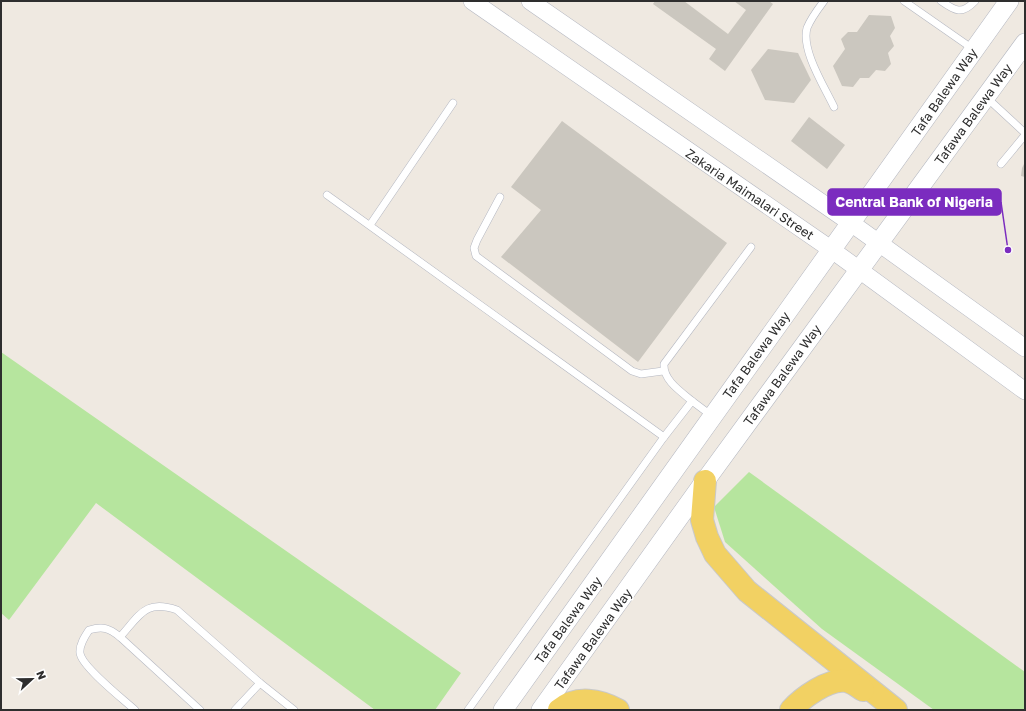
<svg xmlns="http://www.w3.org/2000/svg" width="1026" height="711" font-family="'Golos Text',sans-serif">
<rect width="100%" height="100%" fill="#efe9e1"/>
<g fill="#b6e59e">
<polygon points="1,352 461,673 435,710 375,710 96,503 9,620 1,613"/>
<polygon points="749,472 1025,672 1025,710 934,710 822,629 725,542 714,507"/>
</g>
<g fill="#cbc7bf">
<polygon points="655,1 684,1 728,34 746,10 734,1 769,1 773,4 725,71 709,59 716,49 653,4"/>
<polygon points="869,15 891,16 895,28 890,36 894,46 888,53 891,64 885,71 876,70 869,78 860,78 853,87 842,86 833,66 845,49 841,39 848,32 857,32"/>
<polygon points="768,49 798,53 811,80 794,103 765,100 751,70"/>
<polygon points="809,117 845,145 827,169 791,141"/>
<polygon points="562,121 727,243 638,362 501,257 541,210 511,187"/>
<polygon points="1025,162 1025,177 1021,176 1022,168"/>
</g>
<g fill="none" stroke-linecap="round" stroke-linejoin="round">
<g stroke="#b4b7c1" stroke-width="8">
<g id="service">
<path d="M 824,1 C 818,9 811,18 807,28 C 801,50 824,86 834,107"/>
<polyline points="904,1 973,49"/>
<path d="M 941,1 C 955,11 962,15 975,1"/>
<polyline points="986,97 1025,133"/>
<polyline points="1001,164 1025,135"/>
<polyline points="327,195 664,437 692,401 712,416"/>
<polyline points="500,197 477,240 474,248 476,256 632,371 641,374 663,371"/>
<polyline points="370,225 453,103"/>
<path d="M 692,401 C 680,391 663,380 664,364 L 751,247"/>
<polyline points="120,637 200,710"/>
<path d="M 135,710 C 124,700 81,666 80,653 C 79,645 85,636 89,630 C 103,626 109,628 120,637 C 140,615 145,599 177,610 L 260,683 L 294,710"/>
<polyline points="235,710 260,683"/>
<polyline points="468,710 664,437"/>
</g>
</g>
<g stroke="#b4b7c1" stroke-width="18">
<g id="tertiary">
<polyline points="472,1 832,250 1025,391"/>
<polyline points="530,1 851,223 1025,348"/>
</g>
</g>
<g stroke="#b4b7c1" stroke-width="20">
<g id="secondary">
<polyline points="503,710 1009,1"/>
<polyline points="541,710 705,481 1025,43"/>
</g>
</g>
<g stroke="#c9c9c9" stroke-width="24">
<g id="primary">
<polyline points="705,481 702,520 707,537 715,554 747,591 896,710"/>
<path d="M 559,710 C 577,695 600,700 618,710"/>
<path d="M 791,710 C 802,698 829,678 846,681 C 852,682 858,687 863,690"/>
</g>
</g>
<use href="#service" stroke="#fff" stroke-width="7"/>
<use href="#tertiary" stroke="#fff" stroke-width="17"/>
<use href="#secondary" stroke="#fff" stroke-width="19"/>
<use href="#primary" stroke="#f2d163" stroke-width="22"/>
</g>
<g text-anchor="middle" stroke-width="3" stroke-linejoin="round" paint-order="stroke">
<g font-size="13" fill="#2e2e2e" stroke="#fff">
<text transform="translate(944 92) rotate(-55)" y="5">Tafa Balewa Way</text>
<text transform="translate(973 114) rotate(-54)" y="5">Tafawa Balewa Way</text>
<text transform="translate(750 194) rotate(34)" y="5">Zakaria Maimalari Street</text>
<text transform="translate(756 355) rotate(-54)" y="5">Tafa Balewa Way</text>
<text transform="translate(782 375) rotate(-54)" y="5">Tafawa Balewa Way</text>
<text transform="translate(568 620) rotate(-54)" y="5">Tafa Balewa Way</text>
<text transform="translate(593 639) rotate(-54)" y="5">Tafawa Balewa Way</text>
</g>
</g>
<path fill="none" stroke="#7b2cbf" stroke-width="1.5" d="M1008 250L1001 202"/>
<circle fill="#7b2cbf" stroke="#fff" stroke-width="1.5" cx="1008" cy="250" r="4"/>
<rect fill="#7b2cbf" stroke="#7b2cbf" stroke-width="1.5" x="828" y="189" width="173" height="26" rx="4"/>
<g font-size="14" text-anchor="middle" font-weight="bold" fill="#fff">
<text x="914" y="207">Central Bank of Nigeria</text>
</g>
<rect width="1026" height="711" fill="none" stroke="#2e2e2e" stroke-width="4"/>
<g transform="translate(32 679) rotate(68)" stroke="#ffffff" stroke-width="3" paint-order="stroke">
<path d="M0-3L7 15L0 10L-7 15Z" fill="#2e2e2e"/>
<text y="-6" font-size="11" font-weight="bold" text-anchor="middle" fill="#2e2e2e">N</text>
</g>
</svg>
